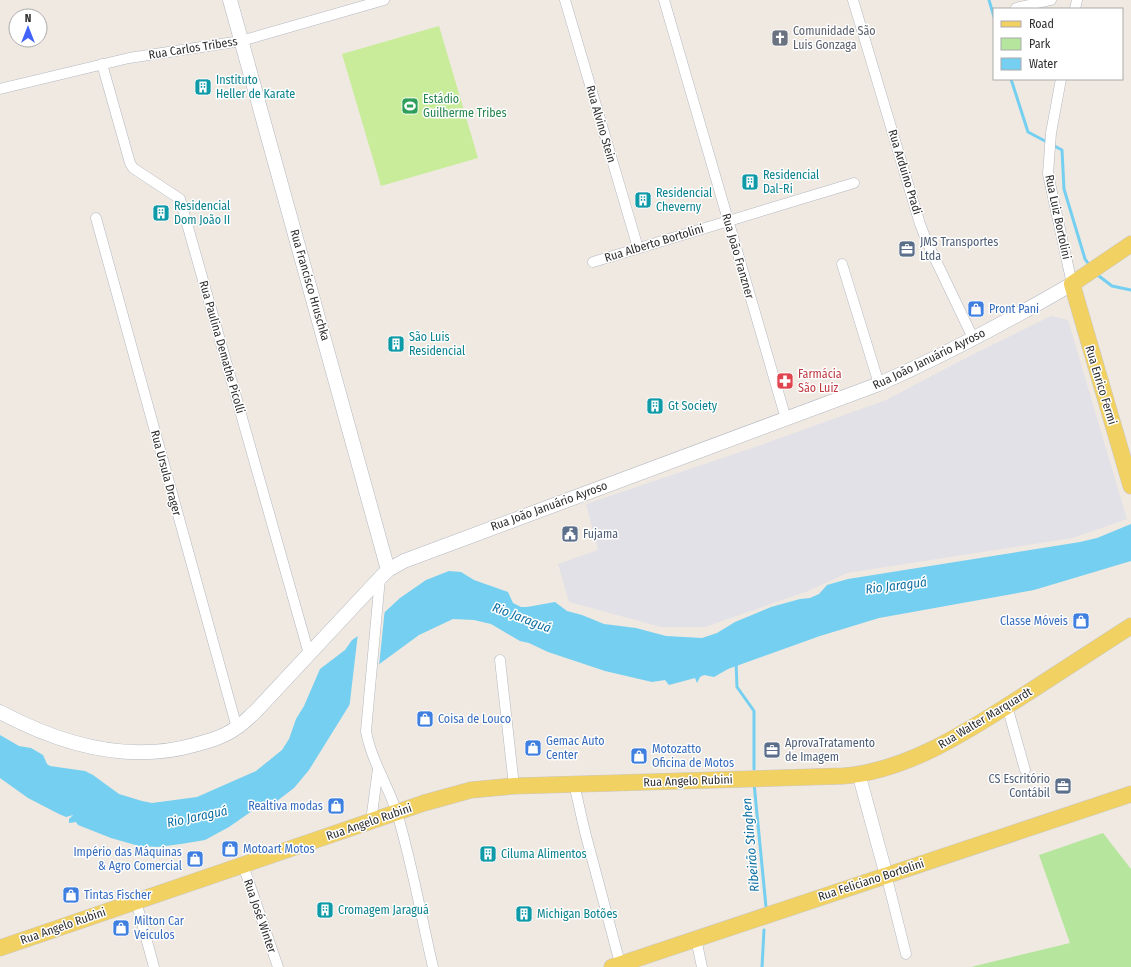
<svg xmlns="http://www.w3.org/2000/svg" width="1131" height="967" font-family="'Fira Sans Condensed',sans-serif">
<rect width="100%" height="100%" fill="#efe9e1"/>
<polygon fill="#e3e1e8" points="1051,316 1068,320 1127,519 1073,538 847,573 808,591 705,627 661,627 569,602 558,564 598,550 586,504 752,448 886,400 962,360"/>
<polygon fill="#b6e59e" points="1103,833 1131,869 1131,967 971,967 1070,943 1039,855"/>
<polygon fill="#c9ec9a" points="439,26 478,158 381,186 342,54"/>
<polygon fill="#75cff0" points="1131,524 1131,561 1034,590 879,618 820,636 728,669 714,677 704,675 700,677 697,683 695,678 669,685 665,680 652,682 605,671 548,652 529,643 520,641 491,624 474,620 453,619 419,635 378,665 355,696 309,770 294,788 277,801 252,811 229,827 205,840 181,844 158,847 139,846 111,838 78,825 76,822 69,823 69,819 73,815 66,817 59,814 28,798 0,778 0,735 19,746 31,748 43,755 47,764 50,766 85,771 93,775 119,794 142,801 152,803 197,797 256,771 282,750 289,739 296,719 304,706 320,669 345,650 352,640 361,634 400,598 426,580 449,571 461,572 474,580 508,592 513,603 521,607 527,607 555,602 567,611 582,615 604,624 636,628 666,636 702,638 717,633 735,622 771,607 800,599 810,598 819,594 827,585 848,579 1080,542 1097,538"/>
<polygon fill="#efe9e1" points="385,608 379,666 370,677 349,710 358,633"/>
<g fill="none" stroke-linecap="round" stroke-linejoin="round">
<g stroke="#75cff0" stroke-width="3">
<polyline points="989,0 994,17"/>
<polyline points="1011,79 1028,132 1062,150 1064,189 1085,259 1090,266"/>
<polyline points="1095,273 1112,286 1131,290"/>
<polyline points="736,662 737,687 754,711 754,769"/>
<polyline points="754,783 766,907"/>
<polyline points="762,967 764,930"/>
</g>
<g stroke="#b4b7c1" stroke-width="11">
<g id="minor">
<polyline points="565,0 638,248"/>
<polyline points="664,0 786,419"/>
<polyline points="853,0 920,224 927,242 973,338"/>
<polyline points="1016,8 1051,0"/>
<polyline points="1075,9 1077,0"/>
<polyline points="102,64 130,163 133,168 180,199 309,654"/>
<polyline points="1061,79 1051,133 1048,174 1072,284"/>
<polyline points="0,89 129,58 241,41 384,0"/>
<polyline points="96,218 237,728"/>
<polyline points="593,262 854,183"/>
<polyline points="842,264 879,384"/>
<path d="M 380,578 L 366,731 C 371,760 388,785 397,813 C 412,863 421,916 433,967"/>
<polyline points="500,660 514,786"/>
<polyline points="1007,706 1025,770"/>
<polyline points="574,784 585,832 621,967"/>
<polyline points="371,821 378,769"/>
<polyline points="243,865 278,967"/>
<polyline points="886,874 906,954"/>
<polyline points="136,901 154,967"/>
<polyline points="696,939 702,967"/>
</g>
</g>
<g stroke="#b4b7c1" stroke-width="14">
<polyline id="tertiary" points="859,775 886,874"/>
</g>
<g stroke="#b4b7c1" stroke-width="15">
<g id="secondary">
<polyline points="230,0 388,570"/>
<path d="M 0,712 C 60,744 127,764 194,745 C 208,741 224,737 236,728 C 243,724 249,717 255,712 L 380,578 L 388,570 L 404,561 L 879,384 C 945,355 1010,320 1072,284"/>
</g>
</g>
<g stroke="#c9c9c9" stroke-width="17">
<g id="primary">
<polyline points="1131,244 1072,284 1131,486"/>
<path d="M 0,948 L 424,803 L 471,790 L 514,786 L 843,776 C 910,771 974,727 1029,692 C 1063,670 1097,648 1131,626"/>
<polyline points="612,967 1131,794"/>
</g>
</g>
<use href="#minor" stroke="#fff" stroke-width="10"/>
<use href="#tertiary" stroke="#fff" stroke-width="13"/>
<use href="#secondary" stroke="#fff" stroke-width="14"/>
<use href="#primary" stroke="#f2d163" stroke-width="16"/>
</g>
<defs>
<g id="church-square" transform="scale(0.9)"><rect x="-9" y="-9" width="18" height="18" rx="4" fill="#6b7280" stroke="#fff"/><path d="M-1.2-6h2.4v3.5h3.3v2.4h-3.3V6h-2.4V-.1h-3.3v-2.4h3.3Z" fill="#fff"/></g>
<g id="building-square" transform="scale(0.9)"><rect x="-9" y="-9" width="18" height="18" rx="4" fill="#0f9aa8" stroke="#fff"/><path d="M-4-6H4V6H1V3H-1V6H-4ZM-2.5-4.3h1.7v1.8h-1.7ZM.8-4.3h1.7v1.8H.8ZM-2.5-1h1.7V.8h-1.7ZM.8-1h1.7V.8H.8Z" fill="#fff"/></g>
<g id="stadium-square" transform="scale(0.9)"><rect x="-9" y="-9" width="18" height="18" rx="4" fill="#2e9e5b" stroke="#fff"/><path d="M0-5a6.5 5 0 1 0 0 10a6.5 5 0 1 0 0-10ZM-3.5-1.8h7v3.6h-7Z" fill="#fff"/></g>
<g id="office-square" transform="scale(0.9)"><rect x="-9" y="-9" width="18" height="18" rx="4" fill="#5c6f8a" stroke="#fff"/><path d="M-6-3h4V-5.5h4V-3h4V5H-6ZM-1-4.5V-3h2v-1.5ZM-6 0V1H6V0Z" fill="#fff"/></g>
<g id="shop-square" transform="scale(0.9)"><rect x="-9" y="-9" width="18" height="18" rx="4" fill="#3f7fe0" stroke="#fff"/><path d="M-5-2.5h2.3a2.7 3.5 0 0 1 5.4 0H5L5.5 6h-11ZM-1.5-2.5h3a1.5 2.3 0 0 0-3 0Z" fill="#fff"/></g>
<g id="pharmacy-square" transform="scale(0.9)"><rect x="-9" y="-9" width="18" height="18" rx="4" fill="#e0444e" stroke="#fff"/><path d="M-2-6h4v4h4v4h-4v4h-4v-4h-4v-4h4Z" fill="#fff"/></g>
<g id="civic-square" transform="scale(0.9)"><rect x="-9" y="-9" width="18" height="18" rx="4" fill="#5c6f8a" stroke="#fff"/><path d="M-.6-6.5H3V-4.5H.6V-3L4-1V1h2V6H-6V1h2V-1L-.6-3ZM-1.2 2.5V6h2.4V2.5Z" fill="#fff"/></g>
</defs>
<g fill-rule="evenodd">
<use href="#church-square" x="780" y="38"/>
<use href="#building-square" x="203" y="87"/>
<use href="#stadium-square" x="410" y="106"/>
<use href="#building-square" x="750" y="182"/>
<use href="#building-square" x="643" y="200"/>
<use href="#building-square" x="161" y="213"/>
<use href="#office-square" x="907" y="249"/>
<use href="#shop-square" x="976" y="309"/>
<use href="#building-square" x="396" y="344"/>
<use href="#pharmacy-square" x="785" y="381"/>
<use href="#building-square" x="655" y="406"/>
<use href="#civic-square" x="570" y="534"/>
<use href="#shop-square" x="1081" y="621"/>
<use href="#shop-square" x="425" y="719"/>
<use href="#shop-square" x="533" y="748"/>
<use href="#office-square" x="772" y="750"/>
<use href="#shop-square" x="639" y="756"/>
<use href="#office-square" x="1063" y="786"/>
<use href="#shop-square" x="336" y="806"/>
<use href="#shop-square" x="230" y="849"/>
<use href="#building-square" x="488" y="854"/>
<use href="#shop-square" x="195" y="859"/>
<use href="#shop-square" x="71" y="895"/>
<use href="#building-square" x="325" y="910"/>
<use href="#building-square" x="524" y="914"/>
<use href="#shop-square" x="121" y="928"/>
</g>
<g text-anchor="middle" stroke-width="3" stroke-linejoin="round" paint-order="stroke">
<g font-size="12" fill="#5b616d" stroke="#fff" text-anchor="start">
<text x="793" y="35">Comunidade São<tspan x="793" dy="14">Luis Gonzaga</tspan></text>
</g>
<g font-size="12" fill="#2e2e2e" stroke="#fff">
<text transform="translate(193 48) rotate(-9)" y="4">Rua Carlos Tribess</text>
<text transform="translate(601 124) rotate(74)" y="4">Rua Alvino Stein</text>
<text transform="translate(905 172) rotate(73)" y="4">Rua Arduino Pradi</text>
<text transform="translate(1058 217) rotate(78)" y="4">Rua Luiz Bortolini</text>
<text transform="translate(654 243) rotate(-17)" y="4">Rua Alberto Bortolini</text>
<text transform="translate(738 256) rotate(74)" y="4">Rua João Franzner</text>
<text transform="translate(310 285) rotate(74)" y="4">Rua Francisco Hruschka</text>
<text transform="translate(222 347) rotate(74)" y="4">Rua Paulina Demathe Picolli</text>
<text transform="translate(929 359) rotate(-26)" y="4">Rua João Januário Ayroso</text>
<text transform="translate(1101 385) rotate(73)" y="4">Rua Enrico Fermi</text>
<text transform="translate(166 473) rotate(75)" y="4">Rua Ursula Drager</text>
<text transform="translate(549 506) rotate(-20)" y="4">Rua João Januário Ayroso</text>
<text transform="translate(985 718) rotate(-31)" y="4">Rua Walter Marquardt</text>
<text transform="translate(688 781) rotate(-2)" y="4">Rua Angelo Rubini</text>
<text transform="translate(369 822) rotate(-19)" y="4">Rua Angelo Rubini</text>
<text transform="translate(871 880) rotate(-18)" y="4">Rua Feliciano Bortolini</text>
<text transform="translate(260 916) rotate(71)" y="4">Rua José Winter</text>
<text transform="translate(63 926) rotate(-19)" y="4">Rua Angelo Rubini</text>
</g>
<g font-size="12" fill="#0d838f" stroke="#fff" text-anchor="start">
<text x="216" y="84">Instituto<tspan x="216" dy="14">Heller de Karate</tspan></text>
<text x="763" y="179">Residencial<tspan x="763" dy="14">Dal-Ri</tspan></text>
<text x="656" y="197">Residencial<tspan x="656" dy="14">Cheverny</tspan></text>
<text x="174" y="210">Residencial<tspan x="174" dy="14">Dom João II</tspan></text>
<text x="409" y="341">São Luis<tspan x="409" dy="14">Residencial</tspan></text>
<text x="668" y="410">Gt Society</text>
<text x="501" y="858">Ciluma Alimentos</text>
<text x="338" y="914">Cromagem Jaraguá</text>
<text x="537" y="918">Michigan Botões</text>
</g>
<g font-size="12" fill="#27864d" stroke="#fff" text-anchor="start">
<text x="423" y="103">Estádio<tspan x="423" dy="14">Guilherme Tribes</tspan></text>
</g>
<g font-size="12" fill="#4e5e75" stroke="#fff" text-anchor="start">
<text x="920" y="246">JMS Transportes<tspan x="920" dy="14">Ltda</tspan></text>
<text x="583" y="538">Fujama</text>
<text x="785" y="747">AprovaTratamento<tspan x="785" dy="14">de Imagem</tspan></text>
<text x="1050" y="783" text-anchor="end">CS Escritório<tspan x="1050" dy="14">Contábil</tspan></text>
</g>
<g font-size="12" fill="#366cbe" stroke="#fff" text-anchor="start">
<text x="989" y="313">Pront Pani</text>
<text x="1068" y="625" text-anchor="end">Classe Móveis</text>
<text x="438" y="723">Coisa de Louco</text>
<text x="546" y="745">Gemac Auto<tspan x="546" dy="14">Center</tspan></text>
<text x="652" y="753">Motozatto<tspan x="652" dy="14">Oficina de Motos</tspan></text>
<text x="323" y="810" text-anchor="end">Realtiva modas</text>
<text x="243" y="853">Motoart Motos</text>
<text x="182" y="856" text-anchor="end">Império das Máquinas<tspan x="182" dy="14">&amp; Agro Comercial</tspan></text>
<text x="84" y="899">Tintas Fischer</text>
<text x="134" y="925">Milton Car<tspan x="134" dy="14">Veículos</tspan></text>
</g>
<g font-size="12" fill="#be3a42" stroke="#fff" text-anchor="start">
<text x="798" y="378">Farmácia<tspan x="798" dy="14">São Luiz</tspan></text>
</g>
<g font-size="13" font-style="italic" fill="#0d6fa3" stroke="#fff">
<text transform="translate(896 585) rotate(-7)" y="5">Rio Jaraguá</text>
<text transform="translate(522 617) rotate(21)" y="5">Rio Jaraguá</text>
<text transform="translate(197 816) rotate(-12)" y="5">Rio Jaraguá</text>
<text transform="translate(750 845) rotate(-95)" y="5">Ribeirão Stinghen</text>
</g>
</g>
<rect x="993" y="8" width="130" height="72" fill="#ffffff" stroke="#ababab"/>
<rect x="1001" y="21" width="20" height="6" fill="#f2d163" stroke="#ababab"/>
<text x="1029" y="28" font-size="12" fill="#2e2e2e">Road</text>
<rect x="1001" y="38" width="20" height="12" fill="#b6e59e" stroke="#ababab"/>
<text x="1029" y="48" font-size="12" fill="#2e2e2e">Park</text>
<rect x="1001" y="58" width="20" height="12" fill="#75cff0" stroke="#ababab"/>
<text x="1029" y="68" font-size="12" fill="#2e2e2e">Water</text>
<g transform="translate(28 28)"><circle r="19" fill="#ffffff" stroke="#ababab"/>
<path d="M0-3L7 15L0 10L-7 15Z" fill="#4264fb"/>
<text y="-6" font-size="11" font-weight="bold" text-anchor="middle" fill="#2e2e2e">N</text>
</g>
</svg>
